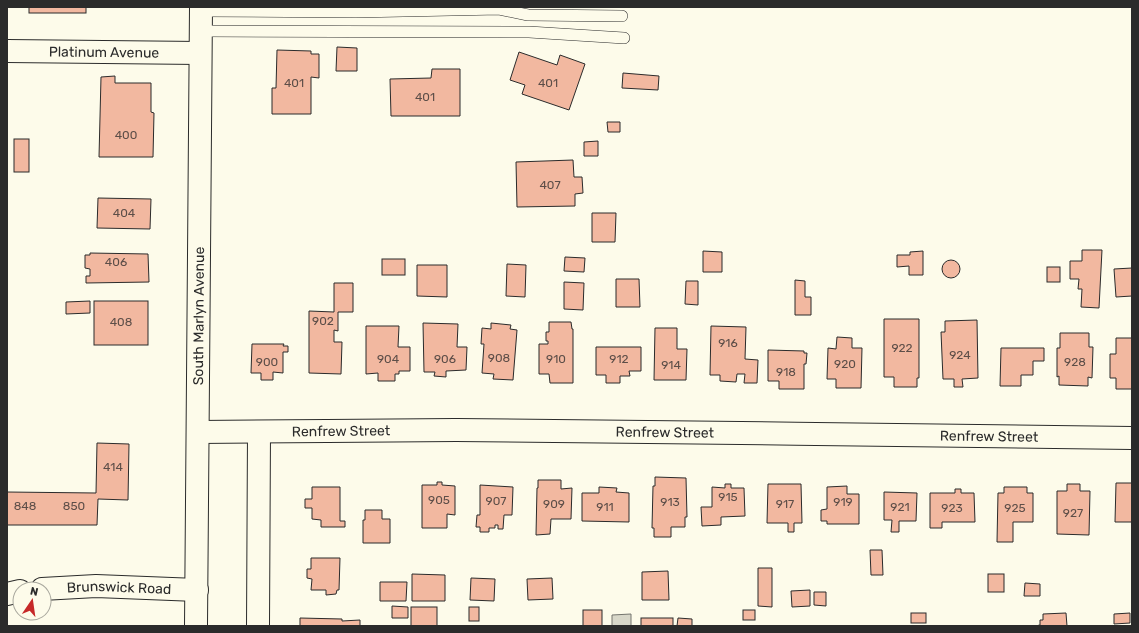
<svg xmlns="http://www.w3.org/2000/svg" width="1139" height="633" font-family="Rubik,sans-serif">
<rect width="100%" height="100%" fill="#fdfbea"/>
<polygon fill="#d8d7c9" stroke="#74746e" points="631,614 631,626 612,626 612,615"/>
<g fill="#f2b8a0" stroke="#2b2b2b">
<rect x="29" y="7" width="57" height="6"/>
<polygon points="337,47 357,48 357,71 336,71"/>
<polygon points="277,50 311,51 311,54 319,54 319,78 311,77 311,114 272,114 272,88 276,88"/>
<polygon points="519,52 557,65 560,55 585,64 569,110 522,94 525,85 510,80"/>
<polygon points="432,69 460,69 460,116 391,116 390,79 431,78"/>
<polygon points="623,73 659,76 658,90 622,88"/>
<polygon points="115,76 115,83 151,83 151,112 154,113 153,157 99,157 101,77"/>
<polygon points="607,122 620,122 620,132 608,132"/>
<rect x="14" y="139" width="15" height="33"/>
<polygon points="598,141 598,156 584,156 584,142"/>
<polygon points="573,160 574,177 582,177 583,193 575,194 575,206 517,207 516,162"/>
<polygon points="98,198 151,199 150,229 97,228"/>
<polygon points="592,213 616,213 615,242 592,242"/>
<polygon points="1082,250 1102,250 1099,308 1081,307 1082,289 1078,289 1079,279 1070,279 1070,261 1082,261"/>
<polygon points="703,251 722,252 722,272 703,272"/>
<polygon points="923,251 923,275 909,275 909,266 897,267 897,255 910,255 910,252"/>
<polygon points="90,253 148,254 149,282 86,283 86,276 90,276 90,269 85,268 85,255 90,255"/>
<polygon points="565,257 585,258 584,272 564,271"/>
<rect x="382" y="259" width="23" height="16"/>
<circle cx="951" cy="269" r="9"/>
<polygon points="507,264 526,265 525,297 506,296"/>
<polygon points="417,265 447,265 447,297 417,296"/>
<rect x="1047" y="267" width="13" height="15"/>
<polygon points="1132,268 1132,296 1116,297 1114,269"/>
<polygon points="616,279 639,279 640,307 616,307"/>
<polygon points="795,280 805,281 805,297 811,297 811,315 795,315"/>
<polygon points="686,281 698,281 698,305 685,304"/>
<polygon points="564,282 584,283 583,310 564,309"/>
<polygon points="334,283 353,283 353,312 338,312 338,331 334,330 334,342 342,342 341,374 309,373 309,311 334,312"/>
<polygon points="90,301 90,313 66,314 66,302"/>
<rect x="94" y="301" width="54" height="44"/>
<polygon points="884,319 919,319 919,378 917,378 917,387 894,387 894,377 884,377"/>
<polygon points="977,320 978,378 962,379 963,387 954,387 954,379 943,379 941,332 945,332 945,321"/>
<polygon points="549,322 571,322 572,329 573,329 573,383 550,383 549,374 539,374 539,344 548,344 548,341 546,341 546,332 549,332"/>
<polygon points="423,323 458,324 457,347 467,347 466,370 446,371 446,377 434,376 435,372 424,372"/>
<polygon points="491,323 511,325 510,329 517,330 513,380 493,379 494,374 482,373 484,344 481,344 482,328 491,329"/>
<polygon points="366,326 399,326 398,347 410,347 410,371 399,371 399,374 395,374 395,381 378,381 378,373 366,374"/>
<polygon points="711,326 746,327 745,359 758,360 757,383 744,383 745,374 737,374 736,382 720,381 720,375 710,375"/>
<polygon points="655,328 677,328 677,349 687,349 686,380 654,380"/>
<polygon points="1060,333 1089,333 1089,347 1093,347 1092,378 1088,377 1088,386 1059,385 1059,376 1057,377 1057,348 1060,348"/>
<polygon points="837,337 852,338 852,348 862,348 861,388 836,388 836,379 827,379 828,348 836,349"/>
<polygon points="1116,338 1132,338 1132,389 1116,389 1116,378 1110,378 1110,354 1116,354"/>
<polygon points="252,344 284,344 283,346 288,346 288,352 283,352 283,373 273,372 273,380 261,380 261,373 251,373"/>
<polygon points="596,347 641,347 641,371 629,371 630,376 620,376 620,383 606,383 606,375 596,375"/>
<polygon points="1001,348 1044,348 1044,361 1033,361 1033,375 1021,375 1021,386 1000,386"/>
<polygon points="768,350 804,351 804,353 807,353 806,364 804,364 804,389 779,389 779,381 768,381"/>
<polygon points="97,443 129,444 128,500 98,499 97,525 7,525 7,492 96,493"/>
<polygon points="655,477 686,478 687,517 685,517 685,527 671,527 671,537 654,537 654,528 652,528 653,486 655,486"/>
<polygon points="538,480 561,480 561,489 572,488 571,519 551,519 550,534 536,535 537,488 538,488"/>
<polygon points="437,482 442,482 442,485 455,486 455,515 447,514 447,528 422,528 422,485 437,485"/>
<polygon points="1116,483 1132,483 1132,522 1115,522"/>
<polygon points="725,484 731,484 731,488 744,488 745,516 721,517 721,525 702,526 701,507 712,507 712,487 725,488"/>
<polygon points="768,484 801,484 802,523 794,523 794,532 788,532 788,523 767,523"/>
<polygon points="1067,484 1080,484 1080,491 1090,491 1089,535 1057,534 1057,491 1067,491"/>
<polygon points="480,485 513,487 512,515 504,515 503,529 498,529 498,525 495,525 495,528 489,528 489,532 480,532 480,527 476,527 477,515 480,515"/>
<polygon points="847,486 847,494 859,494 859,524 827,524 827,521 821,521 821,510 827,509 827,487"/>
<polygon points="312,487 340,487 340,521 345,521 345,527 321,527 321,520 312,519 312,508 305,508 305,499 312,499"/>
<polygon points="599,487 617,488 616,492 629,493 629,522 582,521 582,493 599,493"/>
<polygon points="1004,487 1027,487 1027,493 1033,493 1033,522 1013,522 1013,542 997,542 998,493 1004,493"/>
<polygon points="955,489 961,489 961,493 974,493 975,522 942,522 942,528 930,528 930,493 955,493"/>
<polygon points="884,492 917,493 916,521 899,521 899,532 891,532 892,520 884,520"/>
<polygon points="365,510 382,510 382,519 390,519 390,543 363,543 363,520 365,520"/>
<polygon points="870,550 882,550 883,575 871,575"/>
<polygon points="311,558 340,558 339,590 337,590 336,594 326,595 326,590 311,590 312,579 307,578 307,569 311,569"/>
<polygon points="758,568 772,568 772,607 758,606"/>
<polygon points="668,571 669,600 642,600 642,572"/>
<polygon points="412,574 445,575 445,601 412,601"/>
<rect x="988" y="574" width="16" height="18"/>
<polygon points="471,578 495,579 494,601 470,600"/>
<polygon points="552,578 553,599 528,600 527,579"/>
<polygon points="380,582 407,582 406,601 380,601"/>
<polygon points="1025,583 1040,584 1040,596 1024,596"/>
<polygon points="810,590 810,606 792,607 791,591"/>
<polygon points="814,592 826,592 826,606 814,605"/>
<polygon points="392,606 408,607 408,618 392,618"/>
<rect x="411" y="607" width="26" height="19"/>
<rect x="469" y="607" width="10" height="14"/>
<rect x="583" y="610" width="19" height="16"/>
<rect x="743" y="610" width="12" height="10"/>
<rect x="911" y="613" width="15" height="10"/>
<polygon points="1066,613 1067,626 1035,626 1040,625 1040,620 1043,620 1043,614"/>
<polygon points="1130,613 1130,623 1114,624 1114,614"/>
<polygon points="300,618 342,619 342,621 360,620 360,626 300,626"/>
<rect x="641" y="618" width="32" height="8"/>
<polygon points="678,618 692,619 692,626 677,626"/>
</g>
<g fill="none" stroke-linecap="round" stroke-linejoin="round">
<g stroke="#2b2b2b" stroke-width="12">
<g id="service">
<polyline points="201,11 356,12 499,9 528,15 622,16"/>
<polyline points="200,31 529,32 624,38"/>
</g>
</g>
<g stroke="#2b2b2b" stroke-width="24">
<g id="minor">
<path id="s1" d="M 7,51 L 200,53"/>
<path id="s2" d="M 198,432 C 284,432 370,430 456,430 C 681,432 907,435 1132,438"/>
<path id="s3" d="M 42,589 L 96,586 L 197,590"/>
<polyline points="7,594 20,591"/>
<polyline points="258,626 259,433"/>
</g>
</g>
<g stroke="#2b2b2b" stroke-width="24">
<g id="tertiary">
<path id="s4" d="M 196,626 L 201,7"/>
</g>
</g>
<use href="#service" stroke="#fdfbea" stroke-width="11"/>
<use href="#minor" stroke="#fdfbea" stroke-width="22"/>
<use href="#tertiary" stroke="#fdfbea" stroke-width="22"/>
</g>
<g text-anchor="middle" stroke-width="3" stroke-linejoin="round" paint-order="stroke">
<g font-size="12" fill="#5d4e48">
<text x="294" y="87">401</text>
<text x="548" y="87">401</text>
<text x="425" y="101">401</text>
<text x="126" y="139">400</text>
<text x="550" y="189">407</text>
<text x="124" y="217">404</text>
<text x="116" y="266">406</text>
<text x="323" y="325">902</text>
<text x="121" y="326">408</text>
<text x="728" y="347">916</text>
<text x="902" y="352">922</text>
<text x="960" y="359">924</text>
<text x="499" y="362">908</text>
<text x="388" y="363">904</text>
<text x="445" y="363">906</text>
<text x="556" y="363">910</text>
<text x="619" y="363">912</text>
<text x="267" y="366">900</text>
<text x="1075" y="366">928</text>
<text x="845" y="368">920</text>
<text x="671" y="369">914</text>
<text x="786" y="376">918</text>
<text x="113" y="471">414</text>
<text x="728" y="501">915</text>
<text x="439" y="504">905</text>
<text x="496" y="505">907</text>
<text x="670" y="506">913</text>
<text x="843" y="506">919</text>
<text x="554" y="508">909</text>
<text x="785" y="508">917</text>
<text x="25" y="510">848</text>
<text x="74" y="510">850</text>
<text x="605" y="511">911</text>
<text x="900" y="511">921</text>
<text x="952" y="512">923</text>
<text x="1015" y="512">925</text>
<text x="1073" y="517">927</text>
</g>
<g font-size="14" fill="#2b2b2b" stroke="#fdfbea">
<text dy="5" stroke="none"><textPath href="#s1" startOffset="97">Platinum Avenue</textPath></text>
<text dy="5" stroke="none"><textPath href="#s4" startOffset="310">South Marlyn Avenue</textPath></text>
<text dy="5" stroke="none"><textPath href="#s2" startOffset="143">Renfrew Street</textPath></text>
<text dy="5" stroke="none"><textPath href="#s2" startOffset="467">Renfrew Street</textPath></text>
<text dy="5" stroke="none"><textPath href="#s2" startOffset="791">Renfrew Street</textPath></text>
<text dy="5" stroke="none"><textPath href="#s3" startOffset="77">Brunswick Road</textPath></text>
</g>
</g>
<rect width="1139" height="633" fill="none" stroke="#2b2b2b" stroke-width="16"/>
<g transform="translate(32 601) rotate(13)"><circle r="19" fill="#fdfbea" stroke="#a9a89e"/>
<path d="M0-3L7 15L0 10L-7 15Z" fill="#c62828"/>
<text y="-6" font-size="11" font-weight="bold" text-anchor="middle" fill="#2b2b2b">N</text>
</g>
</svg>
